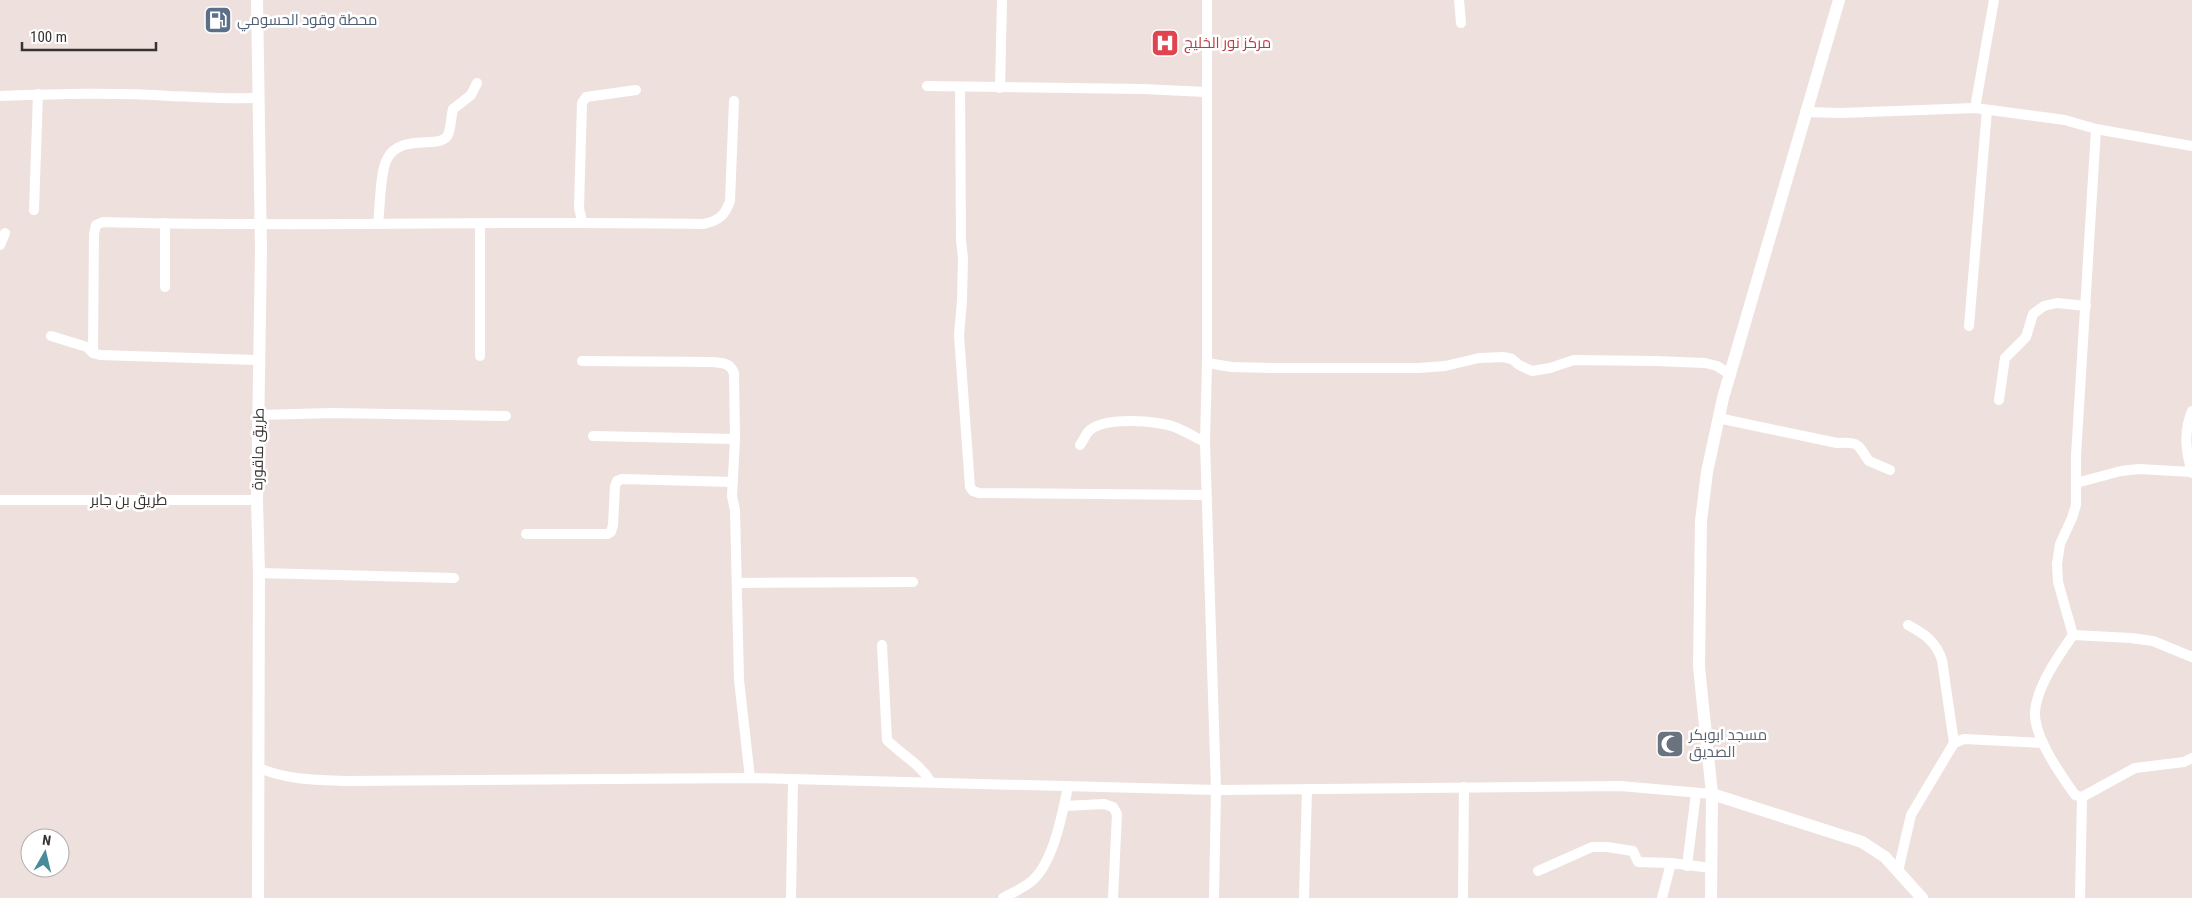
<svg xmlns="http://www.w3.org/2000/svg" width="2192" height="898" font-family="'Roboto Condensed',Cairo,sans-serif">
<rect width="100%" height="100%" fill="#eee1dd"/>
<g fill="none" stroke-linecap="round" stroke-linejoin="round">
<g stroke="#fff" stroke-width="10">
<polyline points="1207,0 1207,363 1205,442 1216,790 1214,898"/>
<polyline points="1459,0 1461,23"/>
<polyline points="927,86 1143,89 1206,92"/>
<polyline points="960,87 961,240 963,258 962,301 959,335 970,487 973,491 979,493 1206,495"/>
<polyline points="1000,88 1002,0"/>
<path d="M 0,96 C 56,94 114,92 170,96 C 200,97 228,99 258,98"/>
<polyline points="1975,108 1994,0"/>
<polyline points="1805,112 1841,113 1975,108 2065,120 2096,129 2192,146"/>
<polyline points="2096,129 2076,456 2076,505 2072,518 2060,544 2057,564 2058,582 2073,635 2131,638 2153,641 2192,657"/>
<polyline points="34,210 38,94"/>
<polyline points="582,221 579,208 582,103 586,97 636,90"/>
<polyline points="165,223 165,287"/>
<polyline points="480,223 480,356"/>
<path d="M 378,224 C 380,209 380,171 387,159 C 401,132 441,150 448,135 C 451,128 451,117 453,109 L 471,95 L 477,83"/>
<polyline points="0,245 5,233"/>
<polyline points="1969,326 1987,110"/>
<polyline points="51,336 87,347 93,353 100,355 259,360"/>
<path d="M 93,353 L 94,234 L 96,225 L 103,222 C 303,228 503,220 703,224 C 718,221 725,216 730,201 L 734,101"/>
<path d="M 582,361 L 713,362 C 723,363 730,363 734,373 L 735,439 L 732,496 L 735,510 L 739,680 L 750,778"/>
<polyline points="1207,363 1232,367 1272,368 1419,368 1445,366 1479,358 1503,357 1512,359 1519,365 1532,371 1550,368 1574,360 1655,361 1705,363 1717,366 1731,375"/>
<polyline points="1999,400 2005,358 2026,337 2033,314 2044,306 2057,303 2086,306"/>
<path d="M 2192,411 C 2183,433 2186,451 2192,473"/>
<polyline points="259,415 332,413 506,416"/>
<path d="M 1718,418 L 1837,443 C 1860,442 1857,444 1869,461 L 1890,470"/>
<polyline points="593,436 735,439"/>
<path d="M 1080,445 C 1083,441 1085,436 1088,432 C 1102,416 1159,420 1177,428 C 1187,432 1196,438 1205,442"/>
<polyline points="2076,483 2121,471 2139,469 2192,472"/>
<polyline points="0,500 257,500"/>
<polyline points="526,534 607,534 611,532 613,525 615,486 617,481 622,479 733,482"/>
<polyline points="259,573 454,578"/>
<polyline points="738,583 913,582"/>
<path d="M 1908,625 C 1925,634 1936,642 1942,660 L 1954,743"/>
<path d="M 2073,635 C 2059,655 2035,689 2035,714 C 2035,739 2061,775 2075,795 L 2082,797 L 2135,768 L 2184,762 L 2192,758"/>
<path d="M 882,645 L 887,740 C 902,755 920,764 931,782"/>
<path d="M 259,768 C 288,780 315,780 346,781 L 750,778 L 1216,790 L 1620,786 L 1712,794"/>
<polyline points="1064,806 1104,804 1113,807 1117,814 1113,898"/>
<polyline points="1687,866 1696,793"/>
<polyline points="1538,871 1592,847 1607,847 1633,851 1638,862 1671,863"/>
<polyline points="1898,871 1911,815 1954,743 1964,739 2043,743"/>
<polyline points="791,898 793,780"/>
<path d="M 1003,898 C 1013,892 1025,888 1034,879 C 1054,859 1062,815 1068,787"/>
<polyline points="1304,898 1307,789"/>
<polyline points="1463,898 1464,787"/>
<polyline points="1662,898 1671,863 1711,868"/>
<polyline points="2080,898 2082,797"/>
</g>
<g stroke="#fff" stroke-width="12">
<polyline points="257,0 261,250 257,500 259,573 258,898"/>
<polyline points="1712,794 1862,842 1885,857 1922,898"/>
<polyline points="1711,898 1712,794 1699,667 1701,521 1707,472 1723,398 1839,0"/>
</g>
</g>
<defs>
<g id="fuel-square" transform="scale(1.4375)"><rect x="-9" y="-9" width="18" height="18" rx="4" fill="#5c6f8a" stroke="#fff"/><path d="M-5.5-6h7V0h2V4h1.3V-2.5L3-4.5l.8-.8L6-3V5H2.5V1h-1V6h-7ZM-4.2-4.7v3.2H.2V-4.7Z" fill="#fff"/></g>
<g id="hospital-square" transform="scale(1.4375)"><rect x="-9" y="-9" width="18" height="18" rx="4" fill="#e0444e" stroke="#fff"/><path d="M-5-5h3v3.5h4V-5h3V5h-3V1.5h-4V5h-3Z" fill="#fff"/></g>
<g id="mosque-square" transform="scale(1.4375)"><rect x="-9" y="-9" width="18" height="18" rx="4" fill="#6b7280" stroke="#fff"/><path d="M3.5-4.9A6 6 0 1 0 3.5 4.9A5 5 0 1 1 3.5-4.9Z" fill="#fff"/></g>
</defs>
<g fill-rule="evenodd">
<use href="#fuel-square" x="218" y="20"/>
<use href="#hospital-square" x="1165" y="43"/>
<use href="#mosque-square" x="1670" y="744"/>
</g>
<g text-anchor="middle" stroke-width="5" stroke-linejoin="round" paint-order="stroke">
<g font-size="15" fill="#4e5e75" stroke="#fff" text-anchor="start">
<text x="237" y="25">محطة وقود الحسومي</text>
</g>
<g font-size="15" fill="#be3a42" stroke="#fff" text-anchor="start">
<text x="1184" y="48">مركز نور الخليج</text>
</g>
<g font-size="15" fill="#383331" stroke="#fff">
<text transform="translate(258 449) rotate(-89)" y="5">طريق ماقورة</text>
<text x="129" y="505">طريق بن جابر</text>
</g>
<g font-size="15" fill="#5b616d" stroke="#fff" text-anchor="start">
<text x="1689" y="740">مسجد ابوبكر<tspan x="1689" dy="17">الصديق</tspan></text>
</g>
</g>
<g transform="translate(45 853) rotate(8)"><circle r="24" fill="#ffffff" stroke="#afadad"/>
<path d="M0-4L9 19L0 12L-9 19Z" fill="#488b9a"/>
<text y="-8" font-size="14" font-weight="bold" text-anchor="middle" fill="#383331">N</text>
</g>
<path d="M22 42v8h134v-8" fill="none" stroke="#383331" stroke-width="2.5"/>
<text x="30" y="42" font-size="15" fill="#383331" stroke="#ffffff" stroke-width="4" paint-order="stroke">100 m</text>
</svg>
